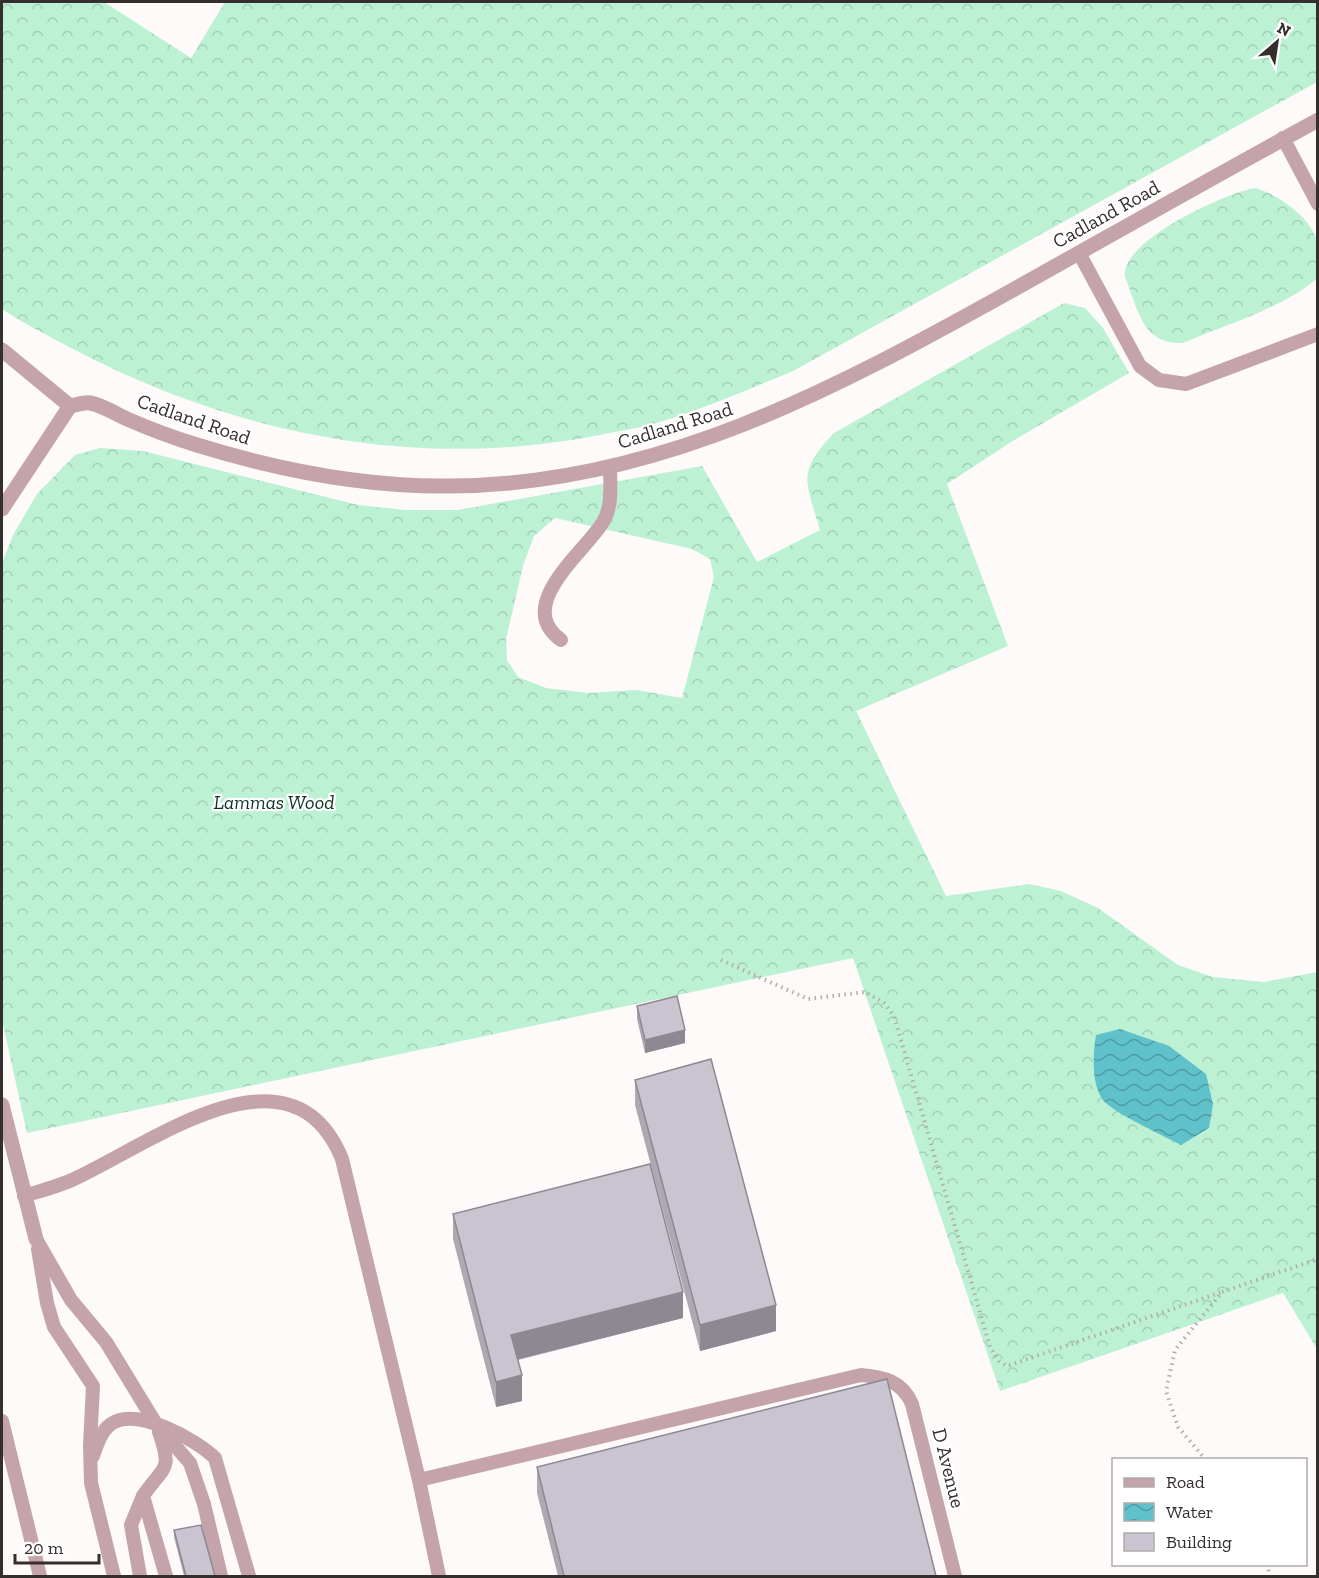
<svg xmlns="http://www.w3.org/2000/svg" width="1319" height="1578" font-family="'Zilla Slab',serif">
<defs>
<pattern id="forest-crowns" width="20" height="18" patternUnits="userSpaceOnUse" patternTransform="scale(1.5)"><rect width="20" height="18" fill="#bcf1d4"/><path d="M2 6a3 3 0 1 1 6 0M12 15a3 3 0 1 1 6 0" fill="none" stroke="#a2cfb6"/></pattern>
<pattern id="water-waves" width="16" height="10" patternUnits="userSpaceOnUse" patternTransform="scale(1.5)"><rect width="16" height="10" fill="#5fc1ca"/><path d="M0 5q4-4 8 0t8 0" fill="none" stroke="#4f9da4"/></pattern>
</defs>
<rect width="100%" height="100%" fill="#fdfaf9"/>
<g fill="url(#forest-crowns)" fill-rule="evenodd">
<path d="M 2,2 L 104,2 L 191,58 L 225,2 L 1317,2 L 1317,82 L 793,371 C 747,390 701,410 653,424 C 636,429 617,431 600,435 C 417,471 237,435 73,349 C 49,336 24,324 2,309 Z"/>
<path d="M 1255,188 C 1278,194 1314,219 1318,245 C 1319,256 1318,267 1317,278 C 1288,306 1222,326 1183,343 C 1142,345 1138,309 1125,277 C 1119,242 1225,193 1255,188 Z"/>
<path d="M 1064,303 L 1085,308 L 1103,328 L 1129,373 L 1011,442 L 947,484 L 1008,646 L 856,711 L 946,896 L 1029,884 L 1061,891 L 1098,908 L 1178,965 L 1213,977 L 1264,982 L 1317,972 L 1317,1349 L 1283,1293 L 1000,1391 L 853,958 L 27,1133 L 2,1020 L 2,563 L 13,535 L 37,494 L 75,455 L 100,448 L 143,451 L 358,505 L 405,510 L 458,510 L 702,466 L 757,562 L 820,530 C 806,481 796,473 834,433 ZM 555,518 L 692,549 L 710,559 L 714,577 L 682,698 L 636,690 L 587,693 L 546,688 L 518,677 L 507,660 L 506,639 L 523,566 L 534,536 Z"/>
</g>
<path fill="url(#water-waves)" d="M 1120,1029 L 1169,1046 L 1206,1074 L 1213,1104 L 1209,1128 L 1181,1145 C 1166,1137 1112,1112 1103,1100 C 1091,1083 1093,1054 1096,1035 Z"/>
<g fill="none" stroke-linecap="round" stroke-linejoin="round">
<g stroke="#b1adab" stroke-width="4" stroke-dasharray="1.5 4.5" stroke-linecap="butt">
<polyline points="721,960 808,999 865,992 884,1003 894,1016 990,1347 999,1361 1007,1366 1222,1292"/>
<polyline points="1206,1460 1178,1427 1166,1391 1175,1350 1222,1292 1318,1259"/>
<polyline points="1267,1564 1270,1576"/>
</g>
<g stroke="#c5a3ab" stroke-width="14">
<polyline points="1283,138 1318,204"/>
<polyline points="1079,253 1140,366 1159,380 1186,384 1318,334"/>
<path d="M 561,640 C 513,605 585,552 603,522 C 613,506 610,484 610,467"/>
<path d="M 24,1196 C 40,1191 56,1187 72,1180 C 148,1146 291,1034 342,1159 L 419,1480 L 439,1576"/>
<polyline points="36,1239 71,1300 106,1342 156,1424 190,1463 204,1504 221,1576"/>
<polyline points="38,1249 47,1303 54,1327 93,1386 90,1445 91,1483 114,1576"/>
<polyline points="2,1421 40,1576"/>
<path d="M 159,1432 C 173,1472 164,1465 143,1496 L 166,1576"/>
<path d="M 93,1456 C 97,1445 101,1431 111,1424 C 136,1406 197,1440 215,1458 L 249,1576"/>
<path d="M 419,1480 L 861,1375 C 884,1377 902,1381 912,1404 L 955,1576"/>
<polyline points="140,1576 131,1525 143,1496"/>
</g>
<g stroke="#c5a3ab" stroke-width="15">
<path d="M 2,350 L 70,406 C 76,405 84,402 90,403 C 102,405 116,414 127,419 C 150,429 174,438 197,445 C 278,470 365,487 450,486 C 657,485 835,389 1011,291 C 1113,234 1215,176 1318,120"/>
<polyline points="2,509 70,406"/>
<polyline points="2,1105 36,1239"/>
</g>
</g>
<g fill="#ada9b3">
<polygon points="637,1006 685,1043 645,1053 637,1019"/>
<polygon points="635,1080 776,1331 700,1351 635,1105"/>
<polygon points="453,1214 683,1318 518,1360 522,1401 496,1407 453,1239"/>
<polygon points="537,1467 936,1576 558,1576 537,1493"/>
<polygon points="174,1530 215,1576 184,1576 174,1537"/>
</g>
<g fill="#8d8992">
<polygon points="685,1030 685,1043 645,1053 645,1040"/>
<polygon points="683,1292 683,1318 511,1361 511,1335"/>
<polygon points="776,1305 776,1331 700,1351 700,1325"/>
<polygon points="522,1375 522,1401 496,1407 496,1382"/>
</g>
<g fill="#c9c4d0" stroke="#8d8992" stroke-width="1.5">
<polygon points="677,996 685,1030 645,1040 637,1006"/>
<polygon points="711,1059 776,1305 700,1325 635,1080"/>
<polygon points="650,1164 683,1292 511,1335 522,1375 496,1382 453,1214"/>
<polygon points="887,1379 936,1576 564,1576 537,1467"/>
<polygon points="201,1525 215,1576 186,1576 174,1530"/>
</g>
<g text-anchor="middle" stroke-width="4.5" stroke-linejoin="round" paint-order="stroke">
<g font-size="20" fill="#342f2d" stroke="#fff">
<text transform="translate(1106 214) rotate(-29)" y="7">Cadland Road</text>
<text transform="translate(194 419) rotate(19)" y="7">Cadland Road</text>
<text transform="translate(675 425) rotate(-17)" y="7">Cadland Road</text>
<text transform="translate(949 1468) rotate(76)" y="7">D Avenue</text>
</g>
<g font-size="20" font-style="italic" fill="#113222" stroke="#fff">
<text x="274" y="809">Lammas Wood</text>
</g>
</g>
<rect width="1319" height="1578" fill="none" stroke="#342f2d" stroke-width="6"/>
<rect x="1112" y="1458" width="195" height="108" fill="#ffffff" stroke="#aeacab" stroke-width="1.5"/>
<rect x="1124" y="1478" width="30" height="9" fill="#c5a3ab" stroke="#aeacab" stroke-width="1.5"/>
<text x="1166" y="1488" font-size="18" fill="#342f2d">Road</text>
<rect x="1124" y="1503" width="30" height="18" fill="url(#water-waves)" stroke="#aeacab" stroke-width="1.5"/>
<text x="1166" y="1518" font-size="18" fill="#342f2d">Water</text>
<rect x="1124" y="1533" width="30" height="18" fill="#c9c4d0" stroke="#aeacab" stroke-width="1.5"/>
<text x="1166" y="1548" font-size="18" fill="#342f2d">Building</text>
<g transform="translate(1277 42) rotate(29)" stroke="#ffffff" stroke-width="4.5" paint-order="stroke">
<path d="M0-4.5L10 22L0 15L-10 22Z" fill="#342f2d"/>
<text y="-9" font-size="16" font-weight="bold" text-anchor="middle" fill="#342f2d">N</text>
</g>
<path d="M15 1554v9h84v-9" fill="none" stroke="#342f2d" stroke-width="3"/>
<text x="24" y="1554" font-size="18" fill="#342f2d" stroke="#ffffff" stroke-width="4.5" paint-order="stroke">20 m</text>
</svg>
